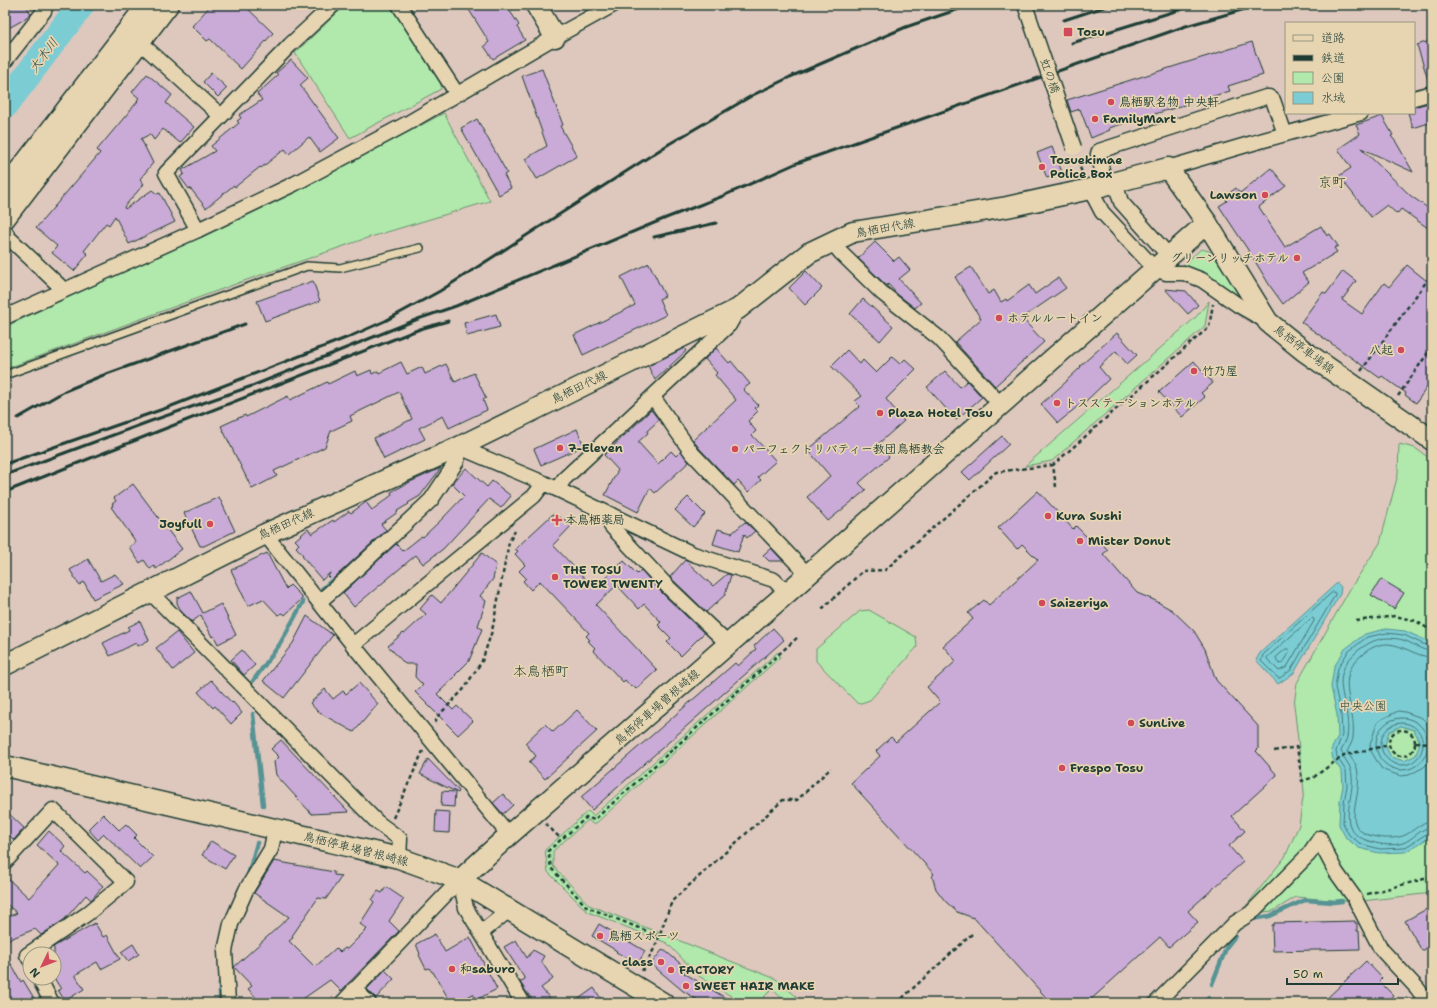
<svg xmlns="http://www.w3.org/2000/svg" width="1437" height="1008" font-family="'Shantell Sans','Klee One',sans-serif">
<rect width="100%" height="100%" fill="#dec8bd"/>
<filter id="ink" filterUnits="userSpaceOnUse"><feTurbulence type="fractalNoise" baseFrequency=".025" numOctaves="2"/><feDisplacementMap in="SourceGraphic" scale="8" xChannelSelector="R" yChannelSelector="G"/><feConvolveMatrix kernelMatrix="1 2 1 2 8 2 1 2 1" color-interpolation-filters="sRGB"/></filter>
<g filter="url(#ink)">
<g fill="#b1e8ab" stroke="#689270">
<polygon points="347,5 391,5 441,84 441,89 350,138 295,53 337,13"/>
<polygon points="444,113 490,201 364,239 241,282 8,368 5,363 5,327 291,192 344,166"/>
<polygon points="1201,249 1209,251 1218,261 1239,294 1236,297 1202,272 1183,269 1181,267"/>
<polygon points="1209,301 1205,326 1052,461 1025,466 1196,317"/>
<polygon points="1399,444 1415,448 1432,460 1432,490 1429,511 1432,513 1432,893 1353,902 1296,897 1273,911 1251,913 1246,906 1285,857 1299,825 1304,791 1294,705 1297,683 1350,589 1380,543 1398,474"/>
<polygon points="869,610 916,637 917,647 870,700 858,704 816,661 816,649 860,611"/>
<polygon points="778,652 780,657 594,825 588,820 553,851 553,866 589,905 776,979 804,1003 787,1003 772,989 758,1003 742,1003 699,976 667,943 588,912 548,872 545,850 588,811 593,816"/>
</g>
<g fill="#7bccd4" stroke="#569394" fill-rule="evenodd">
<polygon points="1337,583 1341,587 1340,594 1294,673 1278,684 1256,660 1260,653"/>
<path d="M 1386,629 L 1405,631 L 1432,643 L 1432,834 L 1427,839 L 1405,852 L 1379,853 L 1359,848 L 1346,838 L 1339,825 L 1340,801 L 1343,786 L 1342,772 L 1333,759 L 1331,750 L 1338,736 L 1337,715 L 1331,687 L 1334,667 L 1345,649 L 1365,634 ZM 1401,726 L 1414,730 L 1420,742 L 1416,755 L 1404,761 L 1391,757 L 1385,745 L 1389,732 Z"/>
</g>
<g fill="none" stroke-linecap="round" stroke-linejoin="round">
<g stroke="#447674" stroke-width="1">
<polygon points="1333,592 1335,593 1335,595 1291,670 1280,678 1278,678 1261,661 1263,655"/>
<polygon points="1312,618 1314,619 1314,621 1287,667 1279,671 1268,660 1267,658"/>
<polyline points="1432,646 1423,644 1404,635 1387,633 1367,637 1348,652 1338,668 1335,687 1341,714 1342,735 1336,751 1337,757 1346,771 1347,786 1344,802 1343,823 1349,835 1361,844 1380,849 1404,848 1428,833 1432,832"/>
<polygon points="1286,649 1288,649 1289,652 1282,663 1279,664 1276,658"/>
<path d="M 1432,651 C 1421,651 1413,643 1403,640 C 1399,639 1393,638 1388,638 C 1378,638 1368,643 1360,649 C 1323,678 1353,702 1347,737 C 1346,742 1343,747 1341,751 C 1343,758 1349,763 1351,770 C 1358,798 1330,831 1372,842 C 1381,845 1394,846 1403,843 C 1412,840 1422,827 1432,827"/>
<path d="M 1432,657 C 1416,657 1404,645 1388,644 C 1378,644 1370,648 1363,654 C 1332,678 1357,706 1353,738 C 1352,743 1349,747 1347,752 C 1350,757 1355,762 1357,768 C 1358,773 1359,781 1358,787 C 1357,806 1344,829 1372,836 C 1380,838 1390,839 1399,837 C 1412,835 1419,821 1432,821"/>
<circle cx="1402" cy="744" r="26"/>
<circle cx="1402" cy="744" r="21"/>
<polyline points="1432,733 1426,722 1422,718 1405,712 1398,711 1382,719 1377,723 1370,745 1371,751 1381,768 1386,771 1401,776 1409,775 1424,767 1428,763 1432,754"/>
</g>
<g stroke="#569394" stroke-width="4.5">
<polyline points="321,590 377,541"/>
<polyline points="253,681 280,644 303,602"/>
<polyline points="253,714 263,805"/>
<polyline points="248,875 257,843"/>
<polyline points="1251,919 1270,916 1305,900 1334,902 1342,901"/>
<polyline points="220,982 220,997"/>
<polyline points="1212,984 1227,946 1235,936"/>
<polyline points="1207,1003 1208,998"/>
</g>
<polyline stroke="#7bccd4" stroke-width="27" points="5,105 81,5"/>
</g>
<g fill="#caaad6" stroke="#1f3d34">
<polygon points="5,5 26,5 31,14 25,18 25,19 5,30"/>
<polygon points="211,5 244,5 273,33 241,69 210,39 207,41 192,26"/>
<polygon points="466,5 506,5 519,25 517,27 525,40 493,59 484,46 489,42"/>
<polygon points="1432,40 1432,83 1429,83 1417,45"/>
<polygon points="1252,42 1263,75 1228,86 1230,91 1109,128 1110,130 1091,138 1080,109 1071,112 1067,100"/>
<polygon points="291,60 308,78 300,85 339,138 320,152 309,137 289,154 285,149 261,168 260,167 235,187 234,185 206,208 190,188 189,189 180,177 184,174 182,170 215,151 211,146 239,123 237,121 241,118 239,115 262,100 257,94 278,75 276,73"/>
<polygon points="542,69 563,125 560,126 577,156 537,179 525,159 547,146 522,76"/>
<polygon points="211,73 227,88 218,97 203,82"/>
<polygon points="147,74 172,95 166,103 194,127 180,143 163,129 154,140 150,134 141,139 153,163 140,179 144,184 124,207 125,209 152,190 157,194 160,193 175,222 129,244 115,216 109,225 106,223 84,251 88,254 74,271 52,253 57,246 36,228 100,153 97,150 138,101 137,100 139,98 132,92"/>
<polygon points="1432,102 1432,122 1413,128 1408,113 1414,113 1414,107"/>
<polygon points="1382,116 1393,135 1391,136 1396,142 1413,172 1361,148 1411,196 1432,211 1432,231 1401,209 1397,214 1387,205 1371,217 1339,176 1351,168 1338,149 1360,134 1356,125"/>
<polygon points="477,119 507,173 504,175 511,188 499,195 461,128"/>
<polygon points="1052,147 1062,172 1047,178 1037,153"/>
<polygon points="1271,168 1286,186 1259,207 1285,247 1321,226 1327,236 1330,234 1338,246 1334,248 1337,252 1302,273 1309,282 1283,304 1270,286 1250,253 1219,206 1227,201 1224,197 1236,188 1240,193"/>
<polygon points="875,242 894,261 899,257 910,270 899,279 921,303 915,308 897,294 888,284 887,286 858,258"/>
<polygon points="649,263 665,296 659,299 666,315 583,355 574,335 635,305 621,277"/>
<polygon points="1407,265 1432,285 1432,380 1416,403 1405,395 1406,393 1382,376 1380,378 1301,322 1323,292 1326,294 1343,271 1356,281 1342,300 1362,314 1384,283 1389,287"/>
<polygon points="971,267 988,294 994,290 1001,302 1006,299 1007,301 1029,285 1035,294 1058,278 1066,288 1022,318 1044,342 995,386 955,342 981,319 955,277"/>
<polygon points="806,271 822,288 805,305 789,288"/>
<polygon points="313,281 320,301 265,321 257,301"/>
<polygon points="1165,289 1186,291 1198,305 1188,314"/>
<polygon points="863,299 893,326 880,341 850,314"/>
<polygon points="496,314 500,327 467,336 464,323"/>
<polygon points="1117,333 1137,355 1127,364 1116,351 1099,367 1109,379 1086,401 1085,400 1058,423 1041,404 1067,381 1067,380 1081,367 1080,366"/>
<polygon points="684,348 686,351 655,380 648,366"/>
<polygon points="716,348 729,363 731,361 750,384 743,389 758,405 755,408 758,411 748,421 756,431 752,435 776,461 758,477 761,480 748,492 738,481 734,485 699,448 693,440 736,400 715,375 717,373 705,359"/>
<polygon points="847,350 860,364 863,360 876,373 892,357 900,364 905,359 916,369 886,399 904,421 878,444 889,457 859,483 866,490 828,521 807,497 830,476 808,450 860,406 855,401 862,396 831,366"/>
<polygon points="1194,361 1213,383 1201,393 1205,397 1182,417 1159,392"/>
<polygon points="401,362 407,374 422,367 425,374 446,364 455,382 474,373 486,398 483,400 487,410 449,428 443,416 419,428 425,439 384,459 374,438 412,419 399,392 350,416 352,421 331,431 325,447 274,471 277,476 252,489 221,426 245,415 246,417 288,396 290,400 327,382 328,384 355,371 357,376 371,370 372,374 378,371 379,373"/>
<polygon points="945,371 960,387 967,381 982,397 956,420 927,387"/>
<polygon points="651,410 659,420 647,431 648,433 638,442 658,464 671,451 676,456 681,451 689,462 655,493 650,488 638,512 605,495 618,470 604,455"/>
<polygon points="577,429 584,446 541,465 534,449"/>
<polygon points="1002,436 1009,444 970,480 962,472"/>
<polygon points="441,468 420,496 408,503 409,504 397,511 398,512 381,524 386,530 332,580 328,576 331,572 322,580 302,556 303,555 296,547 299,544 295,540 308,529 312,534 333,520 334,522 349,511 351,513 366,502 372,510 392,495 391,492 410,482"/>
<polygon points="466,468 487,487 492,481 511,496 501,508 489,499 443,549 423,564 416,555 354,607 343,593 396,544 403,551 422,536 423,537 442,519 464,496 452,484"/>
<polygon points="133,484 182,549 156,569 154,566 150,569 144,560 140,563 129,547 136,542 111,507 113,506 112,504 116,501 114,498"/>
<polygon points="1038,491 1073,529 1076,526 1090,540 1095,536 1108,550 1103,554 1137,593 1154,600 1172,610 1194,631 1205,649 1216,680 1258,726 1258,749 1256,751 1277,775 1232,816 1245,831 1229,846 1243,862 1188,911 1198,922 1169,947 1160,937 1087,1003 1051,1003 974,918 957,912 945,901 936,889 932,876 934,874 851,783 880,756 876,751 891,737 896,742 940,702 927,687 956,661 943,646 973,619 968,613 984,600 989,605 1038,560 1022,544 1017,549 998,528"/>
<polygon points="219,497 235,531 204,546 200,546 184,513"/>
<polygon points="688,497 705,514 693,527 675,510"/>
<polygon points="553,514 573,524 553,545 594,588 624,561 637,574 641,570 662,593 704,633 681,656 667,642 671,638 658,625 661,622 644,604 639,609 617,585 596,605 657,670 636,689 632,685 631,687 625,680 623,682 593,650 595,648 588,641 590,640 586,636 589,633 540,581 531,590 523,581 526,578 519,571 525,565 515,554 518,551 515,549"/>
<polygon points="745,522 755,531 747,538 744,534 738,552 713,544 718,529 732,533"/>
<polygon points="771,548 783,561 769,561 763,555"/>
<polygon points="267,553 286,589 290,585 303,598 285,615 283,613 278,615 263,599 248,606 231,570"/>
<polygon points="482,553 496,565 493,579 480,596 486,601 478,626 482,629 469,661 455,675 456,676 437,694 453,710 457,706 473,721 458,735 415,692 423,685 415,677 416,664 405,664 388,646 403,633 404,634 426,614 420,609 432,595 441,603"/>
<polygon points="88,559 101,581 115,574 124,584 93,599 84,582 79,585 70,570"/>
<polygon points="685,560 713,586 727,574 731,575 725,595 706,612 670,577"/>
<polygon points="1381,579 1404,593 1394,609 1371,595"/>
<polygon points="191,591 203,613 221,604 236,635 218,644 214,636 212,637 201,615 192,622 181,611 177,603 177,598"/>
<polygon points="307,616 333,635 284,698 263,681 293,643"/>
<polygon points="140,621 149,640 138,646 136,643 110,656 103,643 129,630 128,627"/>
<polygon points="773,628 784,640 592,810 581,797 735,663 738,666 756,649 754,646"/>
<polygon points="177,632 194,653 173,670 156,648"/>
<polygon points="242,650 255,665 244,675 231,660"/>
<polygon points="211,680 232,703 233,702 242,713 231,724 215,706 213,708 198,692"/>
<polygon points="359,683 378,704 354,732 318,712 310,703 325,689 333,699 343,691 346,694"/>
<polygon points="577,710 597,731 545,779 529,762 536,756 525,743 545,724 553,732"/>
<polygon points="281,740 349,812 312,814 297,798 276,775 274,762 279,757 271,749"/>
<polygon points="428,759 459,791 458,793 420,774"/>
<polygon points="442,791 455,792 454,807 441,806"/>
<polygon points="503,794 513,805 503,814 493,803"/>
<polygon points="5,810 24,828 14,840 5,831"/>
<polygon points="436,811 450,812 449,833 435,832"/>
<polygon points="103,814 119,830 126,824 137,835 134,838 153,857 140,869 104,834 98,840 88,829"/>
<polygon points="49,831 65,846 61,851 85,873 87,871 103,886 91,900 86,895 64,920 41,935 35,929 5,941 5,918 17,913 5,903 5,876 29,898 59,865 37,845"/>
<polygon points="211,841 234,855 225,869 202,855"/>
<polygon points="274,861 334,872 334,875 342,876 326,899 318,898 292,936 293,938 289,941 315,967 336,948 340,952 345,948 347,949 367,929 360,924 374,902 372,900 378,891 382,893 386,887 404,899 389,921 399,931 341,991 330,980 297,1003 261,1003 248,989 252,986 234,967 289,917 254,893"/>
<polygon points="1432,906 1432,945 1422,951 1405,921"/>
<polygon points="1355,921 1355,923 1357,923 1357,931 1359,931 1360,949 1273,951 1272,925 1274,925 1274,923"/>
<polygon points="95,923 103,937 107,935 120,959 101,969 97,962 75,975 84,989 65,1001 58,990 61,989 54,978 54,948 53,947"/>
<polygon points="599,924 645,951 638,964 616,952 617,951 592,936"/>
<polygon points="435,934 445,952 470,937 497,989 476,1000 473,994 457,1003 451,1003 433,972 432,972 429,968 426,969 419,955 420,954 416,944"/>
<polygon points="516,940 527,958 533,950 544,956 541,961 553,979 541,988 554,1003 535,1003 525,990 520,982 525,979 504,947"/>
<polygon points="133,944 139,954 128,961 121,952"/>
<polygon points="663,949 687,969 684,973 734,1003 703,1003 683,991 651,964"/>
<polygon points="5,953 21,982 23,980 37,1003 5,1003"/>
<polygon points="1366,961 1382,978 1379,981 1393,995 1386,1003 1322,1003"/>
<polygon points="385,970 394,979 376,998 367,989"/>
<polygon points="594,988 604,1003 573,1003"/>
</g>
<g fill="none" stroke-linecap="round" stroke-linejoin="round">
<g stroke="#1f3d34" stroke-width="10">
<polyline id="lane" points="5,375 307,266 340,268 420,248"/>
</g>
<g stroke="#1f3d34" stroke-width="17">
<g id="street">
<polyline points="399,5 457,94"/>
<polyline points="133,36 221,116"/>
<polyline points="5,61 44,11 46,5"/>
<polyline points="1414,98 1432,93"/>
<polyline points="1168,168 1253,143 1361,113"/>
<polyline points="1115,182 1121,202 1169,256"/>
<polyline points="1100,186 1102,170 1098,154 1099,151 1266,97 1269,97 1273,100 1285,134"/>
<polyline points="1090,189 1102,212 1155,269 1166,273 1184,273 1202,280 1238,305 1266,321"/>
<polyline points="198,230 166,173 290,45 333,5"/>
<polyline points="5,231 8,237 64,290"/>
<polyline points="832,242 841,253 882,293 939,338 1001,405"/>
<polyline points="5,317 198,230 294,184 408,123 555,37 613,5"/>
<polyline points="653,397 692,453 808,575"/>
<polyline points="557,489 564,479 729,325 738,309"/>
<polyline points="610,514 611,526 668,587 728,644"/>
<polyline points="265,534 353,645 509,835"/>
<polyline points="149,591 377,822 400,839 399,858"/>
<polyline points="319,602 348,577 431,500 457,461 459,447 544,483 693,554 774,580 787,593"/>
<polyline points="353,645 534,496 544,483"/>
<polyline points="1320,838 1325,851 1336,872 1354,897 1381,949 1417,988 1428,1003"/>
<polyline points="5,862 53,810 126,882 87,914 27,955 30,960"/>
<polyline points="481,933 509,910"/>
<polyline points="39,978 52,1003"/>
<polyline points="354,989 369,1003"/>
<polyline points="228,1003 225,951 231,924 246,890 271,849 275,830"/>
<polyline points="342,1003 449,891 460,880 466,908 523,1003"/>
<polyline points="1156,1003 1235,923 1251,913 1309,854 1320,838"/>
</g>
</g>
<g stroke="#1f3d34" stroke-width="23">
<g id="secondary">
<polyline points="536,5 555,37"/>
<polyline points="5,187 22,167 147,5"/>
<polyline points="5,218 168,5"/>
<polyline points="5,665 265,534 459,447 738,309 809,253 853,232 1007,207 1090,189 1168,168 1207,223 1268,322 1304,351 1432,440"/>
<polyline points="5,766 399,858 460,880 663,1003"/>
<polyline points="460,880 509,835 787,593 1207,223"/>
</g>
</g>
<g stroke="#1f3d34" stroke-width="2.5" stroke-dasharray="4 3" stroke-linecap="butt">
<polyline points="1078,161 1082,173"/>
<polyline points="1361,371 1432,274"/>
<polyline points="1398,396 1432,347"/>
<polyline points="1056,487 1053,465 1209,327 1213,304"/>
<polyline points="822,609 863,571 885,570 996,472 1053,465"/>
<polyline points="1356,621 1395,616 1416,621 1432,631"/>
<polyline points="435,723 438,716 463,690 482,661 492,631 509,542 515,531"/>
<circle cx="1402" cy="743" r="13"/>
<polyline points="1416,742 1432,743"/>
<polyline points="1274,751 1297,747 1302,781 1314,777 1344,755 1389,745"/>
<polyline points="393,818 423,751"/>
<polyline points="546,824 561,839"/>
<polyline points="1367,894 1432,877"/>
<polyline points="659,936 587,907 551,868 548,851 587,817 594,820 798,637"/>
<polyline points="642,971 655,947 672,901 783,800 797,800 831,768"/>
<polyline points="897,1003 972,934"/>
</g>
<use href="#lane" stroke="#e7d5b2" stroke-width="7"/>
<use href="#street" stroke="#e7d5b2" stroke-width="14"/>
<use href="#secondary" stroke="#e7d5b2" stroke-width="20"/>
<g stroke="#1f3d34" stroke-width="3">
<polyline points="1064,20 1110,5"/>
<polyline points="1072,43 1195,5"/>
<polyline points="654,237 716,223"/>
<polyline points="18,418 65,391 101,376 245,324"/>
<polyline points="5,464 169,407 351,336 385,321 440,291 669,144 753,95 790,77 906,27 971,5"/>
<polyline points="5,475 151,421 252,386 418,319 456,306 666,218 723,196 797,163 1186,26 1259,5"/>
<polyline points="5,492 159,431 420,329 448,321"/>
</g>
<g stroke="#1f3d34" stroke-width="17" stroke-linecap="butt">
<polyline id="street-bridge" points="1025,5 1074,148"/>
</g>
<use href="#street-bridge" stroke="#e7d5b2" stroke-width="14"/>
</g>
</g>
<g fill="#d1495b" stroke="#e7d5b2" stroke-width="1.5">
<rect x="1063" y="27" width="10" height="10" rx="2"/>
<circle cx="1111" cy="102" r="4"/>
<circle cx="1095" cy="119" r="4"/>
<circle cx="1042" cy="167" r="4"/>
<circle cx="1265" cy="195" r="4"/>
<circle cx="1297" cy="258" r="4"/>
<circle cx="999" cy="318" r="4"/>
<circle cx="1401" cy="350" r="4"/>
<circle cx="1194" cy="371" r="4"/>
<circle cx="1057" cy="403" r="4"/>
<circle cx="880" cy="413" r="4"/>
<circle cx="560" cy="448" r="4"/>
<circle cx="735" cy="449" r="4"/>
<circle cx="1048" cy="516" r="4"/>
<path d="M555 514h4v4h4v4h-4v4h-4v-4h-4v-4h4z"/>
<circle cx="210" cy="524" r="4"/>
<circle cx="1080" cy="541" r="4"/>
<circle cx="555" cy="577" r="4"/>
<circle cx="1042" cy="603" r="4"/>
<circle cx="1131" cy="723" r="4"/>
<circle cx="1062" cy="768" r="4"/>
<circle cx="600" cy="936" r="4"/>
<circle cx="661" cy="962" r="4"/>
<circle cx="452" cy="969" r="4"/>
<circle cx="671" cy="970" r="4"/>
<circle cx="686" cy="986" r="4"/>
</g>
<g text-anchor="middle" stroke-width="3.5" stroke-linejoin="round" paint-order="stroke">
<g font-size="12" font-weight="bold" fill="#1f3d34" stroke="#e7d5b2" text-anchor="start">
<text x="1077" y="36">Tosu</text>
<text x="1119" y="106">鳥栖駅名物 中央軒</text>
<text x="1103" y="123">FamilyMart</text>
<text x="1050" y="164">Tosuekimae<tspan x="1050" dy="14">Police Box</tspan></text>
<text x="1257" y="199" text-anchor="end">Lawson</text>
<text x="1289" y="262" text-anchor="end">グリーンリッチホテル</text>
<text x="1007" y="322">ホテルルートイン</text>
<text x="1393" y="354" text-anchor="end">八起</text>
<text x="1202" y="375">竹乃屋</text>
<text x="1065" y="407">トスステーションホテル</text>
<text x="888" y="417">Plaza Hotel Tosu</text>
<text x="568" y="452">7-Eleven</text>
<text x="743" y="453">パーフェクトリバティー教団鳥栖教会</text>
<text x="1056" y="520">Kura Sushi</text>
<text x="565" y="524">本鳥栖薬局</text>
<text x="202" y="528" text-anchor="end">Joyfull</text>
<text x="1088" y="545">Mister Donut</text>
<text x="563" y="574">THE TOSU<tspan x="563" dy="14">TOWER TWENTY</tspan></text>
<text x="1050" y="607">Saizeriya</text>
<text x="1139" y="727">SunLive</text>
<text x="1070" y="772">Frespo Tosu</text>
<text x="608" y="940">鳥栖スポーツ</text>
<text x="653" y="966" text-anchor="end">class</text>
<text x="460" y="973">和saburo</text>
<text x="679" y="974">FACTORY</text>
<text x="694" y="990">SWEET HAIR MAKE</text>
</g>
<g font-size="12" fill="#1f3d34" stroke="#e7d5b2">
<text transform="translate(1050 76) rotate(71)" y="4">虹の橋</text>
<text transform="translate(885 228) rotate(-10)" y="4">鳥栖田代線</text>
<text transform="translate(1304 349) rotate(37)" y="4">鳥栖停車場線</text>
<text transform="translate(579 387) rotate(-26)" y="4">鳥栖田代線</text>
<text transform="translate(286 524) rotate(-24)" y="4">鳥栖田代線</text>
<text transform="translate(657 707) rotate(-41)" y="4">鳥栖停車場曽根崎線</text>
<text transform="translate(356 849) rotate(14)" y="4">鳥栖停車場曽根崎線</text>
</g>
<g font-size="12" fill="#26463a" stroke="#e7d5b2">
<text x="1363" y="710">中央公園</text>
</g>
<g font-size="13" font-style="italic" fill="#284b44" stroke="#e7d5b2">
<text transform="translate(43 55) rotate(-53)" y="5">大木川</text>
</g>
<g font-size="14" fill="#1f3d34" stroke="#e7d5b2">
<text x="1332" y="187">京町</text>
<text x="541" y="676">本鳥栖町</text>
</g>
</g>
<rect width="1437" height="1008" fill="none" stroke="#e7d5b2" stroke-width="20"/>
<rect x="10" y="10" width="1417" height="988" fill="none" stroke="#1f3d34" stroke-width="1.5" filter="url(#ink)"/>
<rect x="1285" y="22" width="130" height="92" fill="#e7d5b2" stroke="#979880"/>
<rect x="1293" y="35" width="20" height="6" fill="#e7d5b2" stroke="#979880"/>
<text x="1321" y="42" font-size="12" fill="#1f3d34">道路</text>
<rect x="1293" y="55" width="20" height="6" fill="#1f3d34" stroke="#979880"/>
<text x="1321" y="62" font-size="12" fill="#1f3d34">鉄道</text>
<rect x="1293" y="72" width="20" height="12" fill="#b1e8ab" stroke="#979880"/>
<text x="1321" y="82" font-size="12" fill="#1f3d34">公園</text>
<rect x="1293" y="92" width="20" height="12" fill="#7bccd4" stroke="#979880"/>
<text x="1321" y="102" font-size="12" fill="#1f3d34">水域</text>
<g transform="translate(42 966) rotate(227)"><circle r="19" fill="#e7d5b2" stroke="#979880"/>
<path d="M0-3L7 15L0 10L-7 15Z" fill="#d1495b"/>
<text y="-6" font-size="11" font-weight="bold" text-anchor="middle" fill="#1f3d34">N</text>
</g>
<path d="M1287 978v6h111v-6" fill="none" stroke="#1f3d34" stroke-width="2"/>
<text x="1293" y="978" font-size="12" fill="#1f3d34" stroke="#e7d5b2" stroke-width="3" paint-order="stroke">50 m</text>
</svg>
